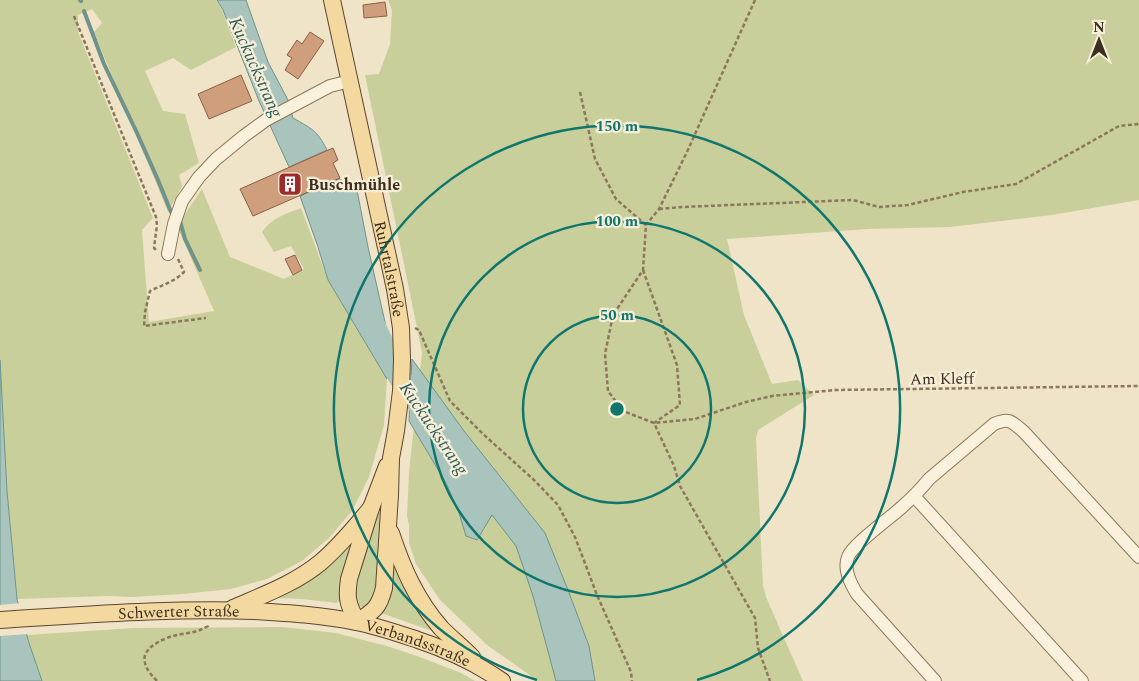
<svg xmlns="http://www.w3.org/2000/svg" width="1139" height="681" font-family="Spectral,serif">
<rect width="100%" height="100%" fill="#f0e4c8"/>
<g fill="#c9cf9b">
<path d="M 0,0 L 216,0 L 222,10 L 236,47 L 191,70 L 173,58 L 145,71 L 163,111 L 185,114 L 199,163 L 179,175 L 182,186 L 168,212 L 94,32 L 102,23 L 92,9 L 78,15 L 78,32 L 153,218 L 142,230 L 149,322 L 214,311 L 177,226 L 202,189 L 230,257 L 284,279 L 304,269 L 291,246 L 274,252 L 262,232 C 271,218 286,214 301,208 L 328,280 L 387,379 L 384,425 L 369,477 L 352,511 L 329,538 L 302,561 L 267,579 L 231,589 L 183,594 L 131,597 L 109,596 L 17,599 L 7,491 L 0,360 Z"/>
<polygon points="388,0 1139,0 1139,200 1052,215 950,227 868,229 727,239 744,315 772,384 798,380 814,395 758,430 756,438 763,585 766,597 803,681 538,681 487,645 440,600 416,564 409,543 409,525 407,516 409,472 422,352 365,75 379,74 390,44 392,10"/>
<polygon points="378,512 381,513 376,597 366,608 358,606 352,592"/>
<polygon points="353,538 339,601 337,603 301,599 278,598 277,596"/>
<polygon points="393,561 435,632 381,613"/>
<polygon points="283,627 336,633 387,646 420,657 461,673 475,681 0,681 29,644 27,635 133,628"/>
</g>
<g fill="#a9c4bc" stroke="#6f938a">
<path d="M 217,0 L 246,0 L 268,62 L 288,100 L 293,118 C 312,129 317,130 327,150 L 289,167 L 259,101 L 223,10 Z"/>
<polygon points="339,179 356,185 368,247 385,322 387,348 387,379 328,280 318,247 300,196"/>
<polygon points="412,359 464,431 545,533 568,590 589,646 595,681 556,681 533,596 516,546 492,515 477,540 466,536 459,513 446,483 409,421"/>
<polygon points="0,360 7,491 17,599 29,643 42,681 0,681"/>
</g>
<polygon fill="#f0e4c8" points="21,603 29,634 0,636 0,605"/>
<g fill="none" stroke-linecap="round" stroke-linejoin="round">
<g stroke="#6f938a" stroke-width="4">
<polyline points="80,0 81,1"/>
<polyline points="84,11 104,64 137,133 158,180 171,212"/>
<polyline points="180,221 185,239 200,270"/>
</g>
<polyline stroke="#a9c4bc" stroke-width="22" points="374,325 398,375 428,418"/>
</g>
<g fill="#cf9f7d" stroke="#8d5f41">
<polygon points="385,2 387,16 364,18 363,5"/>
<polygon points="310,32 324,41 298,79 285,70 292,58 287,55 297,40 302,44"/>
<polygon points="241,75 252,101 209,119 198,94"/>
<polygon points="333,148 338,160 333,163 340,178 253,216 240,189"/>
<polygon points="295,255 302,270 293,275 285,259"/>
</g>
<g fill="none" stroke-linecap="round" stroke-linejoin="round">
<g stroke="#8d765c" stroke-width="14">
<g id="minor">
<polyline points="168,254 174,224 182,201 199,177 216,159 244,136 266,120 330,86 350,81"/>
<polyline points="914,496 1082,681"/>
<path d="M 935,681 L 857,594 C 851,584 843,570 848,557 C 852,545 890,518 902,507 C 912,498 921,489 929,479 L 994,424 C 1010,417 1012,422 1024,432 L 1139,557"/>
</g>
</g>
<g stroke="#5b4430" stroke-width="18">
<g id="major">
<path id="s1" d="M 332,0 L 395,289 L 401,328 L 402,359 L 401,391 L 396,431 L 391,458 L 390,495 L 384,588 C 379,608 374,611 357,622"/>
<path d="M 391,533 C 403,569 416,599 441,628 C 451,638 462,647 472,657"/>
<path d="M 233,608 C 263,595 296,583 321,562 C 340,546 355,527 371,508"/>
<path id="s2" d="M 0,620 C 85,615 169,608 254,611 C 288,613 322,615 356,622 C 377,626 397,633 418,640 C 448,650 476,663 502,681"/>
<path d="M 357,622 C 348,604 346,599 349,579 L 371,508 L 387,466"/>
</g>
</g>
<g stroke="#8d765c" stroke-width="2.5" stroke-dasharray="4 2.5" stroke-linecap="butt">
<polyline points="755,0 687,152 659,209 646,225 643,270 613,315 605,354 608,391 623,411 654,423 695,419 746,402 772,396 835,390 1139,386"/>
<polyline points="74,16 156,217 157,225 154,248 157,251"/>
<polyline points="580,92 595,159 616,199 646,225"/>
<polyline points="659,209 682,207 853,200 879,207 908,205 963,192 1016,184 1119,126 1139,124"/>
<path d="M 178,259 L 184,272 C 174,282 162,285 150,291 L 145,312 L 144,326 L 206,318"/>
<polyline points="643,270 677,365 680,405 654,423 674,466 680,486 755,618 758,648 770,681"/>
<polyline points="415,328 419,330 450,401 483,434 534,480 558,505 575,537 597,595 631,672 632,681"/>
<path d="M 157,681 C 138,662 140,649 167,638 C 176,634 187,634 197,631 C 201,630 204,628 208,626 L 208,624"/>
</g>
<use href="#minor" stroke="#faf1dc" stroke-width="12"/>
<use href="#major" stroke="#f3d9a0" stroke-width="16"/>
</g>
<g fill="none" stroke="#0f766e" stroke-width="2.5">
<circle cx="617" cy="409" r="94"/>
<circle cx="617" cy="409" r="188"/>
<path d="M537 680A283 283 0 1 1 697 680"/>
</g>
<defs>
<g id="building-square" transform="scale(1.25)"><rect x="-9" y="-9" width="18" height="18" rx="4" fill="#9e2a2b" stroke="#f7eed8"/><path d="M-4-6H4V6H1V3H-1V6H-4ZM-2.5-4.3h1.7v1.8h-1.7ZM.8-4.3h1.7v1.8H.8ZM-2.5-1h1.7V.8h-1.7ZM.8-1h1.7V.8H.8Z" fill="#fff"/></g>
</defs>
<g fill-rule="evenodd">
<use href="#building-square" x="290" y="184"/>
</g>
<g text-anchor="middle" stroke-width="4.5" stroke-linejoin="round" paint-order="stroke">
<g font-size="16" font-weight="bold" fill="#3d2e20" stroke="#f7eed8" text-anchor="start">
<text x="308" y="190">Buschmühle</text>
</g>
<g font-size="16" fill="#3d2e20" stroke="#f7eed8">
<text dy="6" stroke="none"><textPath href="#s1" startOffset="275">Ruhrtalstraße</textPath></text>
<text transform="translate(942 378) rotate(-1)" y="6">Am Kleff</text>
<text dy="6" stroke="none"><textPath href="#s2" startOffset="179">Schwerter Straße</textPath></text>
<text dy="6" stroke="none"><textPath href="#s2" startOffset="422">Verbandsstraße</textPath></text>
</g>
<g font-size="18" font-style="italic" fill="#2f5d5a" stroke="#f7eed8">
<text transform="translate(256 67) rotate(66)" y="6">Kuckuckstrang</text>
<text transform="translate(434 428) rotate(56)" y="6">Kuckuckstrang</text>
</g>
</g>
<circle cx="617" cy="409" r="8" fill="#0f766e" stroke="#f7eed8" stroke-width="2.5"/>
<g font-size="15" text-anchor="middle" font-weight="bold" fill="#0f766e" stroke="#f7eed8" stroke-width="4.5" stroke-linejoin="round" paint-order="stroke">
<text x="617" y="131">150 m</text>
<text x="617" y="226">100 m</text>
<text x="617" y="320">50 m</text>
</g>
<g transform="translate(1099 40)" stroke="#f7eed8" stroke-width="4" paint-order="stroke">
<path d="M0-4L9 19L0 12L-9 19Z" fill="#3d2e20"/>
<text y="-8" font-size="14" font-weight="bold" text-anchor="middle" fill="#3d2e20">N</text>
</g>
</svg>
